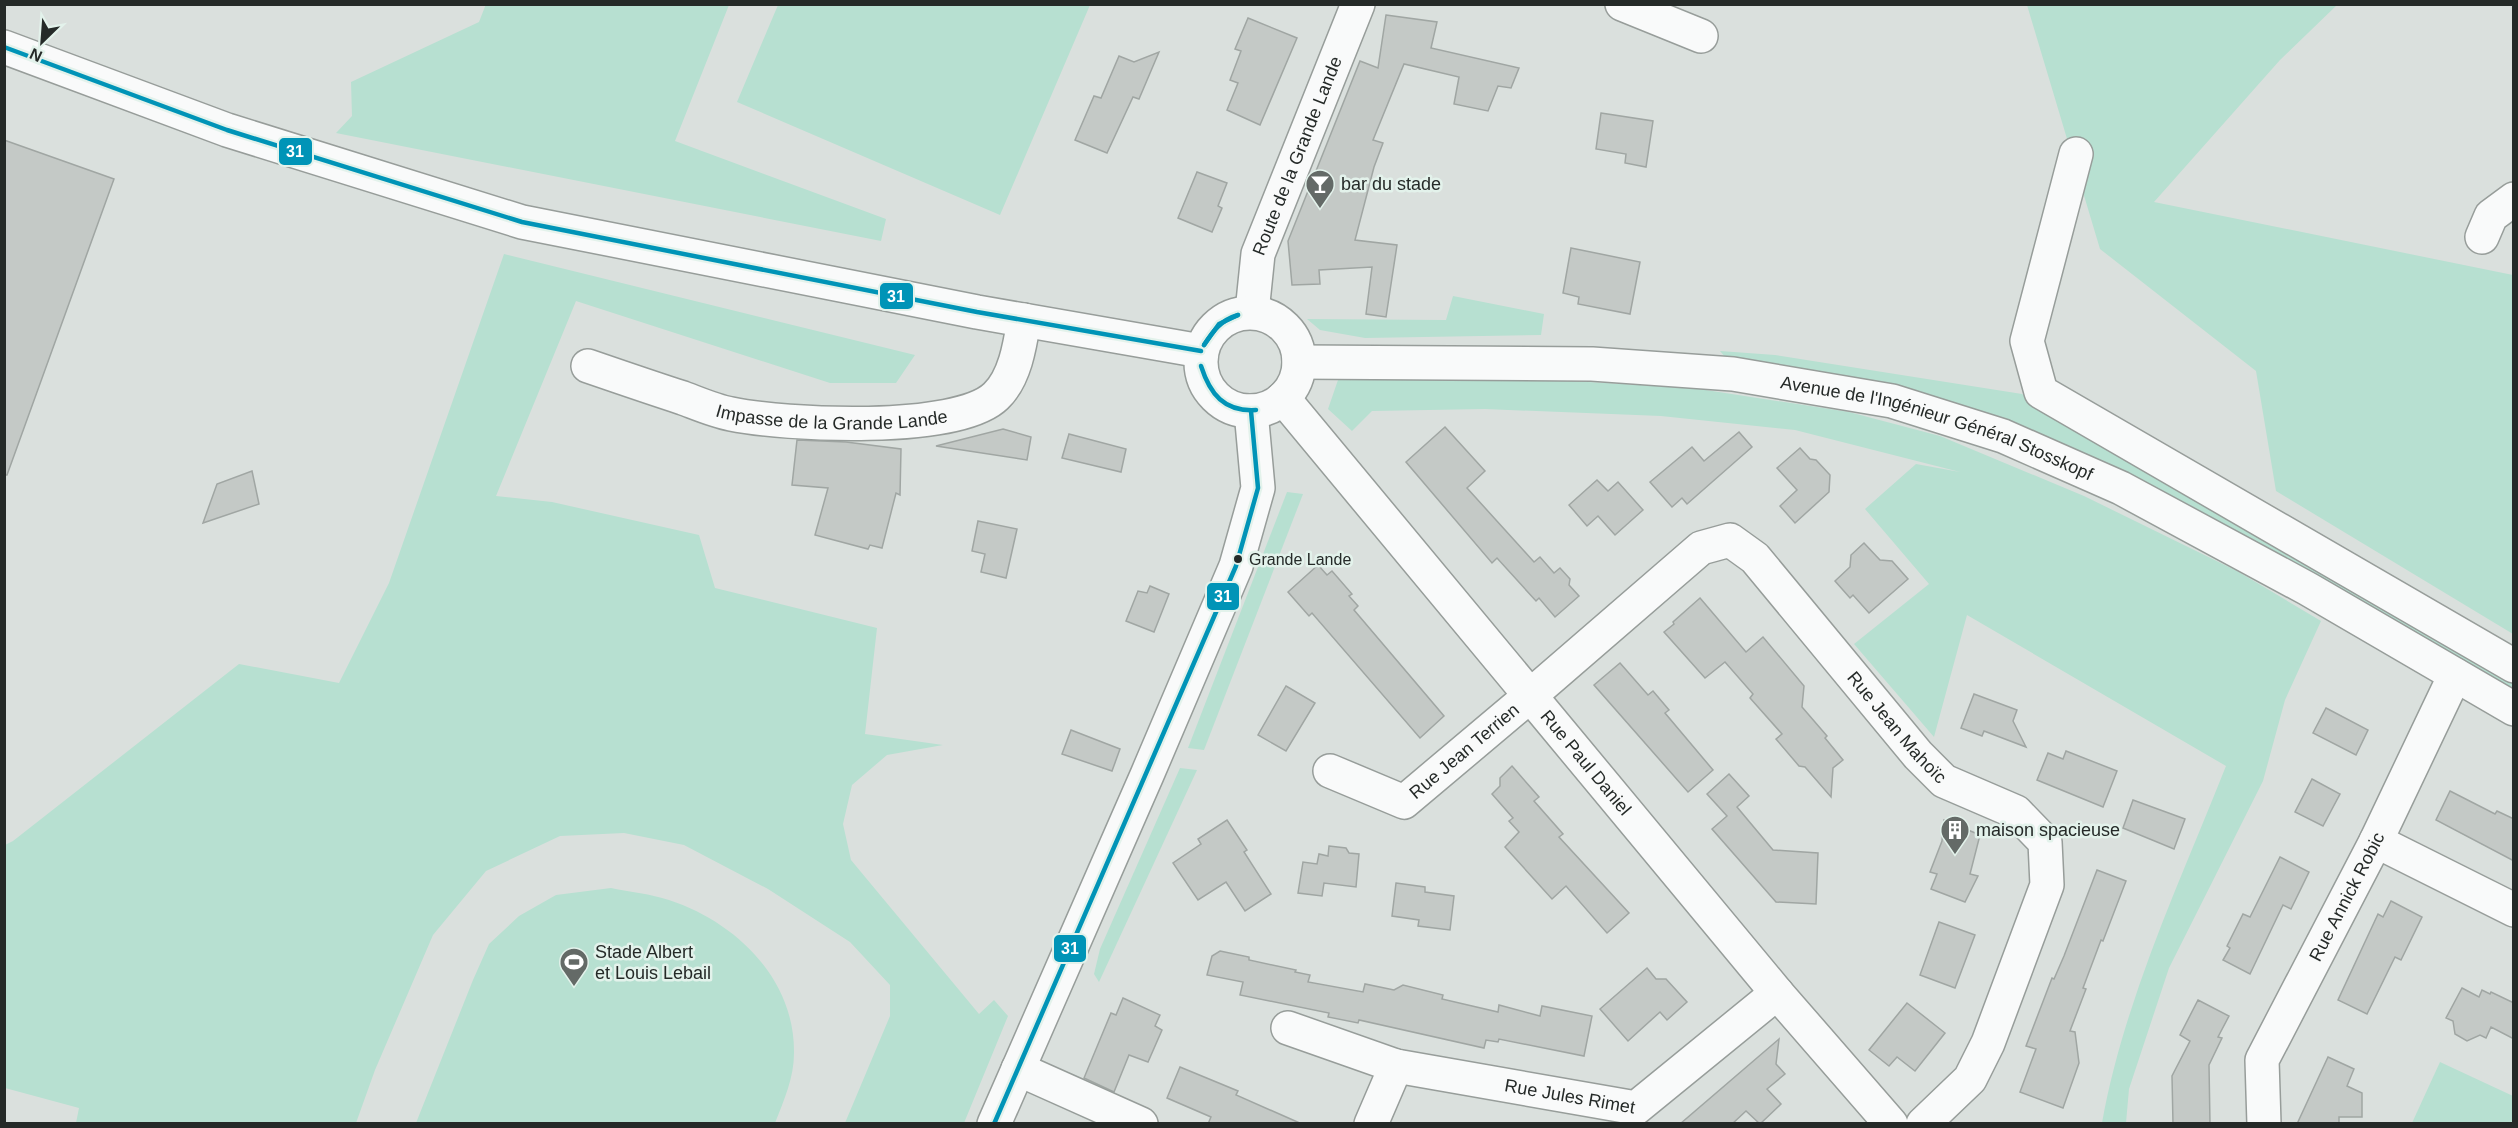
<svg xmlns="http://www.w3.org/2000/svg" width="2518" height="1128" font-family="Arial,sans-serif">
<rect width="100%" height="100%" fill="#dae0dd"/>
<g fill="#b7e0d1">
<polygon points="486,4 729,5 675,141 886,219 881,241 336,133 352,116 351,82 479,22"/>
<polygon points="778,5 778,4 1090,5 1000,215 737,102"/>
<polygon points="2027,5 2337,5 2280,60 2154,202 2513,275 2513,634 2276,491 2256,371 2100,249"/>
<polygon points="504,254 915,355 896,383 830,383 576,301 496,496 552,502 699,535 715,588 877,628 865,734 943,745 887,755 852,785 843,824 851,860 979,1014 994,1000 1008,1016 964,1123 845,1123 890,1016 890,985 850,942 768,889 684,845 624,833 560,836 486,871 433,935 375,1070 356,1123 76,1123 79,1108 5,1088 5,845 13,841 239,664 339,683 389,583"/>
<polygon points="1453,296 1544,314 1541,335 1365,338 1320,330 1307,319 1446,320"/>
<polygon points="1720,351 1775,355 2022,394 2513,682 2513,694 2188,504 2029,434 1726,358"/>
<path d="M 1535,379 L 1693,388 L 1849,412 L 1940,436 L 2084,496 L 2237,571 L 2321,621 L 2285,700 L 2263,781 L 2169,968 L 2129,1089 L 2126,1123 L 2102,1123 C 2124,1000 2180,882 2226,766 L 1967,615 L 1934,737 L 1854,644 L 1929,584 L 1865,509 L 1916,464 L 1960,472 L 1795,430 L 1661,416 L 1485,409 L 1372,411 L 1352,431 L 1328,409 L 1338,380 Z"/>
<polygon points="1287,492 1303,494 1204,750 1188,748"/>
<polygon points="1180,768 1197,770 1099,982 1094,974 1100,949"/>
<path d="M 611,888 C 630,892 651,894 669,900 C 736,922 795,979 794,1053 C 794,1078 784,1100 775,1123 L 416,1123 L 473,980 L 489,944 L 519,916 L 556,895 Z"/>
<polygon points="2440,1062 2513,1096 2513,1123 2412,1123"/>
</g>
<g fill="#c4c9c6" stroke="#a0a6a3" stroke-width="1.5">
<polygon points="1386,15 1437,22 1431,48 1519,68 1511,88 1498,86 1488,111 1454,104 1459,77 1404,64 1373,140 1383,143 1374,167 1355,240 1397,245 1386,317 1366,314 1372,267 1319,270 1320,284 1292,285 1288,241 1360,61 1378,68"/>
<polygon points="1248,18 1297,38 1260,125 1227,110 1238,83 1230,80 1241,51 1235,49"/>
<polygon points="1159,52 1139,99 1133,97 1107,153 1075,140 1094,96 1101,98 1119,56 1134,62"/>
<polygon points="1601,113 1653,121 1646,167 1625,163 1626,154 1596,149"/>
<polygon points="4,140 114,179 7,475 4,475"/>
<polygon points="1197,172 1227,183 1218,206 1222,208 1212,232 1178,218"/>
<polygon points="1571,248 1640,262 1630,314 1578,304 1579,297 1563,293"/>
<polygon points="1445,427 1485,471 1467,488 1534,562 1540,557 1554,573 1560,568 1570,579 1569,585 1579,596 1555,617 1539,598 1536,601 1497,558 1492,563 1406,462"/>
<polygon points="1003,429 1031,437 1027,460 936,446"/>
<polygon points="1739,432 1752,447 1687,504 1682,498 1672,507 1650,482 1692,447 1704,461"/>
<polygon points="1069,434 1126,449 1121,472 1062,458"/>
<polygon points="797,440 846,442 901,449 900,495 896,493 882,548 870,545 868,549 815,535 828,488 792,485"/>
<polygon points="1800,448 1810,459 1816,460 1830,475 1829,492 1795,523 1780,506 1797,490 1777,468"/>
<polygon points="252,471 259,504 203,523 217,484"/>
<polygon points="1597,480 1608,491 1618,482 1643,510 1615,535 1598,516 1587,526 1569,505"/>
<polygon points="978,521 1017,529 1006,578 981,572 985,554 972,551"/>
<polygon points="1864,543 1880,560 1892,561 1908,579 1869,613 1853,595 1850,598 1835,581 1850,567 1851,555"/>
<polygon points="1318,565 1327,575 1332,571 1352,594 1349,596 1358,606 1354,610 1444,716 1420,738 1312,613 1309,616 1288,592"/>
<polygon points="1150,586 1169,594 1154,632 1126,621 1138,591 1147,593"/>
<polygon points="1700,598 1746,652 1763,637 1804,686 1802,707 1827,736 1825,738 1843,760 1833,768 1831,797 1805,767 1799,766 1776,739 1782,734 1750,698 1753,694 1725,662 1705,678 1664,632 1674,624 1673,622"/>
<polygon points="1620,663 1648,695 1653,691 1669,710 1665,713 1713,770 1688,792 1594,685"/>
<polygon points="1286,686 1315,703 1286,751 1258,735"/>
<polygon points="1974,694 2017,710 2013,721 2026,747 1984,731 1982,736 1961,728"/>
<polygon points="2326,708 2368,730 2356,755 2313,733"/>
<polygon points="1071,730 1120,749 1112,771 1062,754"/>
<polygon points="2066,751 2117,771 2103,807 2037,780 2048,753 2063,759"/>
<polygon points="1512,766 1539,797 1534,801 1563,834 1559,837 1629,913 1607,933 1566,886 1552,899 1505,847 1519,832 1509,821 1513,818 1492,794 1500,786 1500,778"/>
<polygon points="1729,774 1749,796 1737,807 1773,850 1818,853 1816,904 1776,902 1712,829 1727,816 1707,794"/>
<polygon points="2312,779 2340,794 2323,826 2295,812"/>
<polygon points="2450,791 2495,814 2497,811 2514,819 2514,861 2436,820"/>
<polygon points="2133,800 2185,819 2174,849 2123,828"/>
<polygon points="1227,820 1247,850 1244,852 1271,894 1245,911 1226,882 1198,900 1173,863 1201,844 1198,839"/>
<polygon points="1944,820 1980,835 1970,874 1978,876 1965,902 1931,889 1937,874 1930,872 1942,841"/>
<polygon points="1329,846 1346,848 1349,853 1359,854 1356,887 1324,883 1322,896 1298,893 1303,862 1317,864 1319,854 1328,856"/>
<polygon points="2280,857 2309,872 2291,909 2283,905 2250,974 2223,960 2230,948 2227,946 2243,914 2250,917"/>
<polygon points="2097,870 2126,881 2103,941 2101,940 2083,988 2086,989 2070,1031 2075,1032 2079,1063 2063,1108 2020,1092 2036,1049 2026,1046 2052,978 2054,979 2064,956"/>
<polygon points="1396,883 1425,887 1425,892 1454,896 1450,930 1418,926 1419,920 1392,916"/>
<polygon points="2391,901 2422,917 2401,960 2395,957 2367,1014 2338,1000 2378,914 2383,917"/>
<polygon points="1939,922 1975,935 1955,988 1920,975"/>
<polygon points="1220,951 1249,957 1249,960 1296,970 1295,972 1310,975 1308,982 1363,992 1365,984 1394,990 1403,985 1443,995 1442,999 1498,1012 1499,1005 1540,1016 1542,1006 1592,1016 1584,1056 1499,1039 1498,1042 1486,1040 1484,1048 1359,1020 1358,1023 1328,1017 1329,1013 1240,995 1243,982 1207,975 1212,956"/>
<polygon points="1647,968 1656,979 1666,979 1687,1002 1667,1020 1660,1012 1628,1041 1600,1009"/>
<polygon points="2462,988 2479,997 2482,990 2490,994 2491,992 2514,1003 2514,1039 2491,1027 2486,1038 2480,1035 2467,1041 2455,1034 2453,1021 2446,1018"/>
<polygon points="1123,998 1160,1015 1155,1026 1162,1030 1148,1062 1129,1055 1114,1092 1084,1078 1111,1013 1116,1015"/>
<polygon points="2198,1000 2229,1016 2218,1037 2222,1038 2209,1065 2210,1124 2173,1124 2172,1076 2190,1041 2180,1035"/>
<polygon points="1907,1003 1945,1033 1915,1071 1897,1057 1889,1066 1869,1050"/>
<polygon points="1779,1039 1776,1064 1785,1074 1767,1089 1781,1104 1760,1124 1746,1111 1732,1124 1680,1124"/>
<polygon points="2328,1057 2354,1069 2347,1086 2362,1093 2362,1117 2339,1117 2339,1124 2297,1124"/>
<polygon points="1180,1067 1238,1091 1236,1095 1302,1124 1208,1124 1211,1117 1167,1098"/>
</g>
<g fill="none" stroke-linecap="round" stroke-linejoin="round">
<g stroke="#979d9a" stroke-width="36">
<g id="minor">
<polyline points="1622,4 1701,36"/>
<polyline points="4,47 227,130 522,222 977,312 1201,351"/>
<polyline points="2076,154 2027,341 2041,392 2514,666"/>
<polyline points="2482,237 2491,216 2514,199"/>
<path id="s1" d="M 1252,312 L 1258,254 L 1358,4"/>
<circle cx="1250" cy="362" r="49"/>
<path id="s2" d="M 1299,362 L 1592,364 L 1733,374 L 1892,401 L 2003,436 L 2121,488 L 2308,589 L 2514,709"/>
<path id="s3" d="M 588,366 C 620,377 652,388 683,398 C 699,404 715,411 731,414 C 784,425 957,434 996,396 C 1015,378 1020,345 1024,320"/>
<path id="s4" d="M 1283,398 L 1777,993 L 1891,1124"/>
<path id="s5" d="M 1330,771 L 1404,802 L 1531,695 L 1701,548 L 1730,540 L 1755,558 L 1918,755 L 1944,781 L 2016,812 L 2045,842 L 2047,885 L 1988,1043 L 1970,1079 L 1923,1124"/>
<polyline points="2376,841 2514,910"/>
<path id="s6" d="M 1288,1028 L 1396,1066 L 1636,1108 L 1777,993"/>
<polyline points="1018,1069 1141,1124"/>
<polyline points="994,1124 1147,775 1236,566 1258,488 1251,411"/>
<polyline points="1371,1124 1396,1066"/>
<path id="s7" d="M 2264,1124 L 2262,1060 L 2376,841 L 2455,675"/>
</g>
</g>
<use href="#minor" stroke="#f9fafa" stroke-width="33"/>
<g stroke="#e3f2eb" stroke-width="9">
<g id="bus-1">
<polyline points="4,47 227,130 522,222 977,312 1201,351"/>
<polyline points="1204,345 1219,324 1238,315"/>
<path d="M 1204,345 C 1213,331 1221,320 1238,315"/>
<path d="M 1201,366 C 1210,394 1224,412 1256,410"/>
<polyline points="994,1124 1236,566 1258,488 1251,411"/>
</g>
</g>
<use href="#bus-1" stroke="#0094b7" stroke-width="4.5"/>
</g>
<defs>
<g id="bar-pin" transform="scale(1.5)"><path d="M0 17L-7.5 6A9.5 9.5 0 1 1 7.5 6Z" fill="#646a67" stroke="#e3f2eb"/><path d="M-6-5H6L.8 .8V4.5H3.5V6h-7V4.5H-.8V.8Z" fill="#fff"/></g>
<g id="building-pin" transform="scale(1.5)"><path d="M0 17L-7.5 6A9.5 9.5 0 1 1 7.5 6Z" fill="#646a67" stroke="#e3f2eb"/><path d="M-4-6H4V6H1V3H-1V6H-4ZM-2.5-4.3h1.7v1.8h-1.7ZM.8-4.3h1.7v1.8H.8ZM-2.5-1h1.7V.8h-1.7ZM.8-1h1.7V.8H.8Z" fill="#fff"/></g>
<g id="stadium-pin" transform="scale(1.5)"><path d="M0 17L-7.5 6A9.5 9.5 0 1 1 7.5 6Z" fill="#646a67" stroke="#e3f2eb"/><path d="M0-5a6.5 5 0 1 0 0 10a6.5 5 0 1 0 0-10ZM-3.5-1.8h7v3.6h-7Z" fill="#fff"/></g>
</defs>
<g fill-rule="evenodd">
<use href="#bar-pin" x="1320" y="184"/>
<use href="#building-pin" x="1955" y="830"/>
<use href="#stadium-pin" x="574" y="962"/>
</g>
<circle fill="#252a28" stroke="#e3f2eb" stroke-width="2" cx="1238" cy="559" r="5"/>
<g text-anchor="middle" stroke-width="5" stroke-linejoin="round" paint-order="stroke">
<g font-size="16" fill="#252a28" stroke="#e3f2eb" text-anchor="start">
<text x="1249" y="565">Grande Lande</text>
</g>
<g font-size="18" fill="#252a28" stroke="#e3f2eb">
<text dy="6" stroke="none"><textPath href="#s1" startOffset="164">Route de la Grande Lande</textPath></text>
<text dy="6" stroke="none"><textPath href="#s3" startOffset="252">Impasse de la Grande Lande</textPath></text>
<text dy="6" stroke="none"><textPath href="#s2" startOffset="646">Avenue de l'Ingénieur Général Stosskopf</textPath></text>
<text dy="6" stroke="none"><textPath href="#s5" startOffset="753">Rue Jean Mahoïc</textPath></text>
<text dy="6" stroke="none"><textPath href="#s5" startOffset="159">Rue Jean Terrien</textPath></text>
<text dy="6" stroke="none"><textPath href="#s4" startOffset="474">Rue Paul Daniel</textPath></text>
<text dy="6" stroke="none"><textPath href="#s7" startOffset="248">Rue Annick Robic</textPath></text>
<text dy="6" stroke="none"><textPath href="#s6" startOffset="291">Rue Jules Rimet</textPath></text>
</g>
<g font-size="18" fill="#252a28" stroke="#e3f2eb" text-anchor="start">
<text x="1341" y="190">bar du stade</text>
<text x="1976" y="836">maison spacieuse</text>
<text x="595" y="958">Stade Albert<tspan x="595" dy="21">et Louis Lebail</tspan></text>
</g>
</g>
<g stroke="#e3f2eb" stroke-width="2">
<rect x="278" y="137" width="35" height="29" rx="6" fill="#0094b7"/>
<rect x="879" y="282" width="35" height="28" rx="6" fill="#0094b7"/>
<rect x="1206" y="582" width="34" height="29" rx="6" fill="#0094b7"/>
<rect x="1053" y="934" width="34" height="29" rx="6" fill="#0094b7"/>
</g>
<g font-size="16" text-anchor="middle" font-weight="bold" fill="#fff">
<text x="295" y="157">31</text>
<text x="896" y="302">31</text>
<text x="1223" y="602">31</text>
<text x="1070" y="954">31</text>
</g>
<rect width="2518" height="1128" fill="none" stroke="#252a28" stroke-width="12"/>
<g transform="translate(42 42) rotate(205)" stroke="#e3f2eb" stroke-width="4.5" paint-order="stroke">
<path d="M0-4.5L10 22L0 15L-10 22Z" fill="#252a28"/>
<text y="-9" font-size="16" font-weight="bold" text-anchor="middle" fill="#252a28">N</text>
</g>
</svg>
